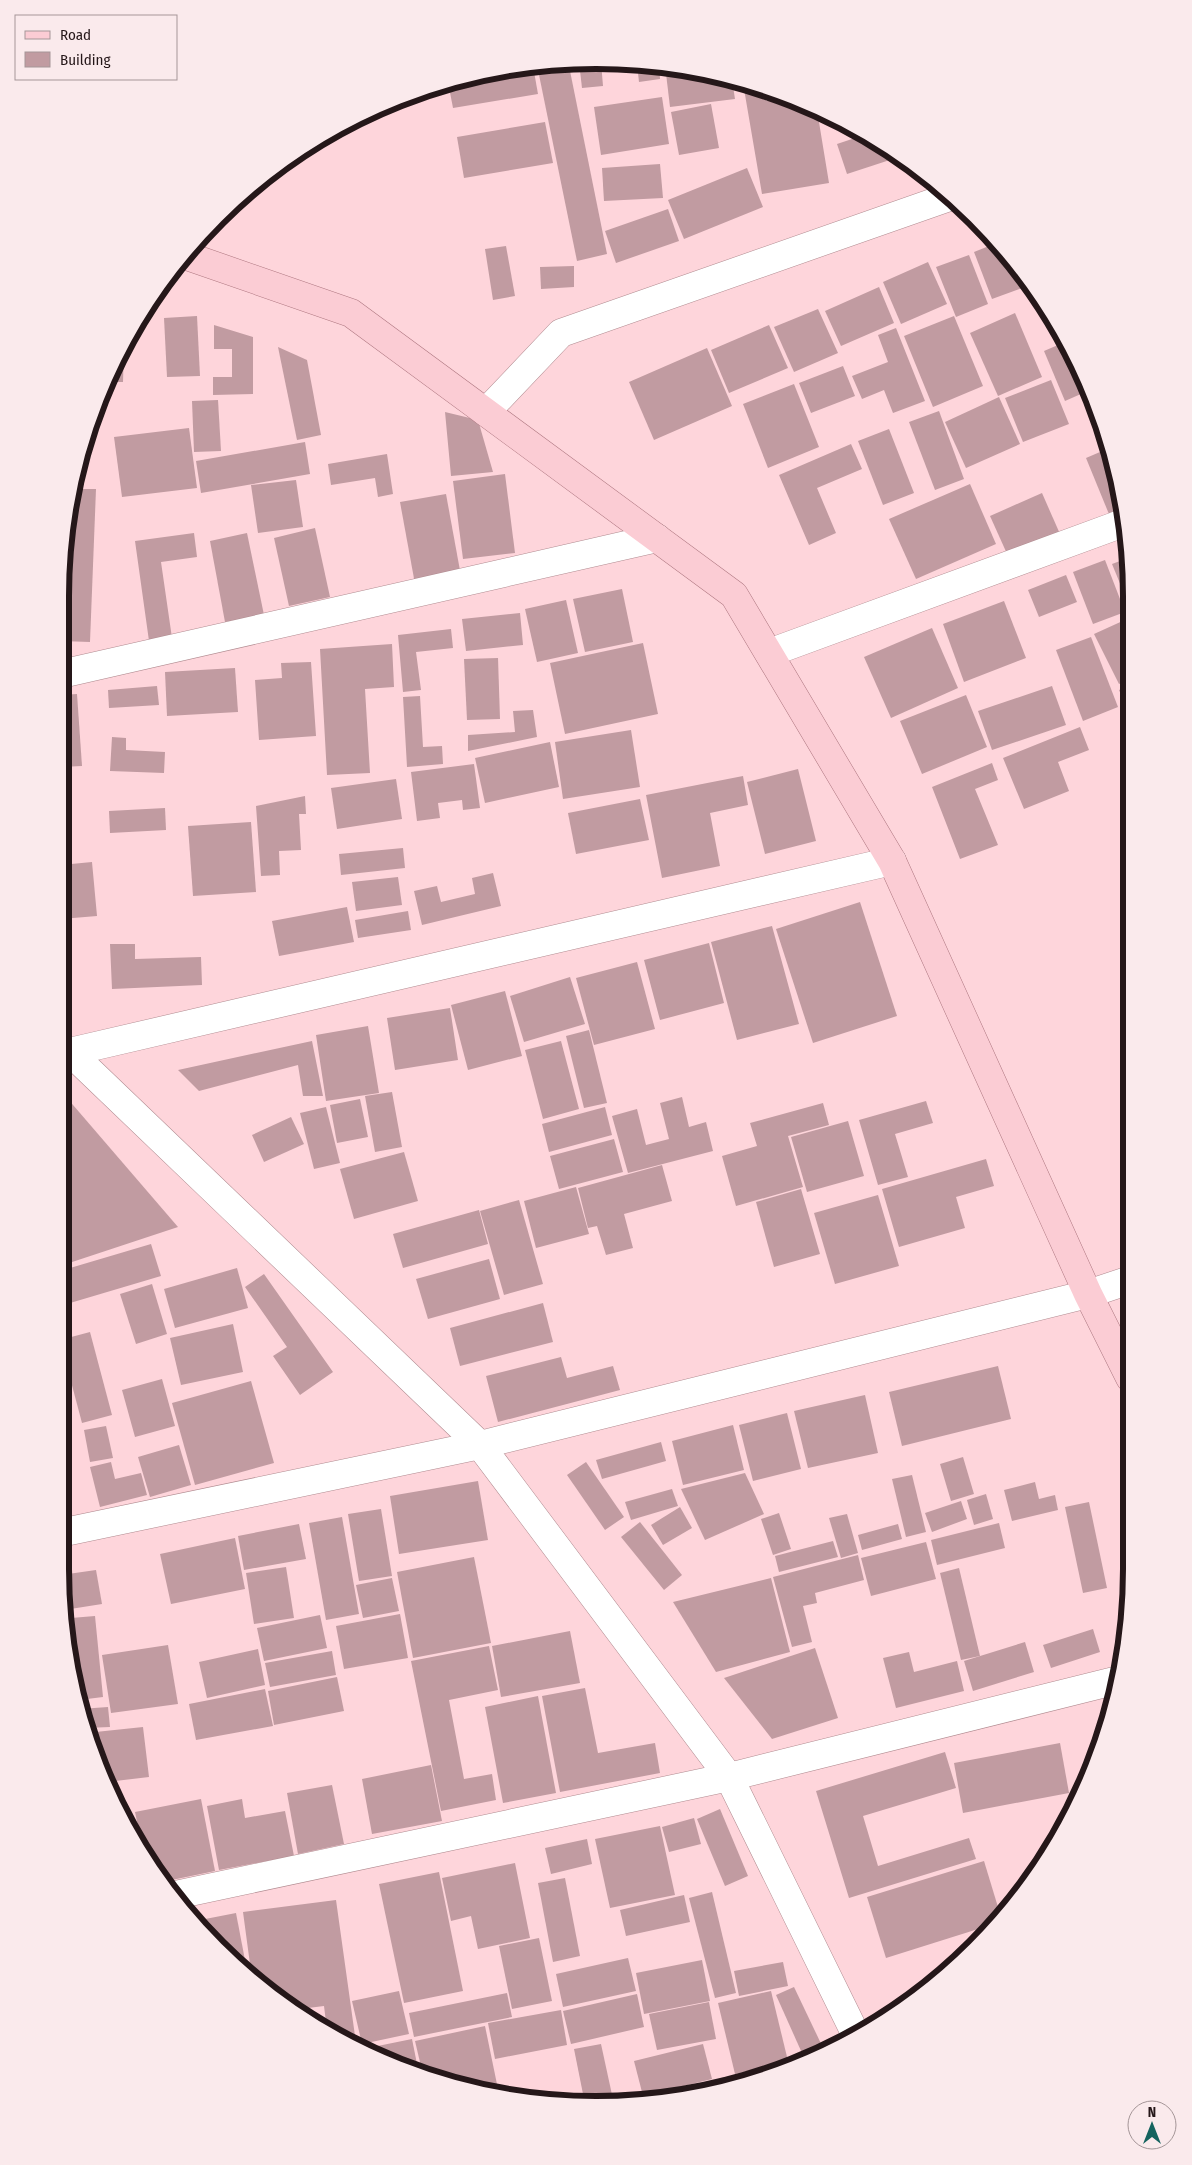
<svg xmlns="http://www.w3.org/2000/svg" width="1192" height="2165" font-family="'Fira Sans Condensed',sans-serif">
<rect width="100%" height="100%" fill="#fed5db"/>
<g fill="#c19ba1">
<polygon points="561,61 568,61 607,254 577,261 537,65"/>
<polygon points="579,62 601,62 603,86 582,88"/>
<polygon points="637,64 659,64 660,79 639,82"/>
<polygon points="665,65 732,80 735,99 670,107"/>
<polygon points="533,66 538,94 453,108 448,82 457,78"/>
<polygon points="743,83 764,87 766,101 788,97 817,110 829,183 762,194"/>
<polygon points="662,97 669,144 601,155 594,107"/>
<polygon points="711,104 719,148 679,155 671,112"/>
<polygon points="545,122 553,163 464,178 457,137"/>
<polygon points="867,134 899,157 847,174 837,144"/>
<polygon points="660,164 663,198 604,201 602,168"/>
<polygon points="747,168 763,207 684,239 668,200"/>
<polygon points="668,209 679,241 616,263 605,231"/>
<polygon points="994,244 1030,285 992,299 974,252"/>
<polygon points="506,246 515,296 493,300 485,249"/>
<polygon points="969,255 988,304 956,317 936,267"/>
<polygon points="928,262 947,304 901,324 883,282"/>
<polygon points="574,266 574,287 541,289 540,267"/>
<polygon points="879,287 894,323 841,346 825,311"/>
<polygon points="818,309 838,353 794,372 774,327"/>
<polygon points="1015,313 1042,377 998,396 970,333"/>
<polygon points="197,316 200,376 167,377 164,318"/>
<polygon points="954,316 983,386 933,407 904,336"/>
<polygon points="214,325 253,337 253,394 213,395 213,377 232,377 232,349 214,349"/>
<polygon points="769,325 788,368 729,393 711,350"/>
<polygon points="896,328 925,401 893,413 884,390 862,399 852,376 888,362 878,335"/>
<polygon points="1065,342 1090,390 1065,401 1044,351"/>
<polygon points="124,346 123,382 110,382"/>
<polygon points="278,347 307,360 321,435 297,440"/>
<polygon points="707,348 732,406 654,440 629,382"/>
<polygon points="843,366 855,396 811,413 799,383"/>
<polygon points="1051,380 1069,424 1023,442 1005,398"/>
<polygon points="794,384 819,447 768,468 743,404"/>
<polygon points="999,397 1020,444 966,468 945,422"/>
<polygon points="218,400 221,451 194,452 192,401"/>
<polygon points="939,411 964,479 935,490 909,422"/>
<polygon points="445,412 478,420 493,472 451,476"/>
<polygon points="189,428 197,488 122,497 114,437"/>
<polygon points="889,429 914,493 883,505 858,441"/>
<polygon points="305,442 310,474 201,493 196,461"/>
<polygon points="851,444 862,469 817,488 836,533 809,545 779,475"/>
<polygon points="1107,449 1124,513 1111,519 1086,458"/>
<polygon points="387,454 393,494 378,497 375,478 331,485 328,464"/>
<polygon points="505,474 515,553 463,559 453,481"/>
<polygon points="296,480 303,527 258,533 251,485"/>
<polygon points="970,484 996,544 916,579 889,519"/>
<polygon points="73,489 96,489 90,642 61,641 61,561"/>
<polygon points="1042,493 1060,534 1008,556 990,516"/>
<polygon points="446,494 461,576 415,584 400,502"/>
<polygon points="315,528 330,597 289,606 274,538"/>
<polygon points="194,533 197,557 161,562 172,638 149,641 135,541"/>
<polygon points="247,533 264,615 225,622 210,541"/>
<polygon points="1128,558 1128,603 1112,564"/>
<polygon points="1105,560 1125,612 1093,624 1073,572"/>
<polygon points="1066,575 1077,602 1039,617 1028,590"/>
<polygon points="622,589 633,642 585,652 573,599"/>
<polygon points="566,600 578,653 537,662 525,609"/>
<polygon points="1004,601 1026,658 964,682 943,624"/>
<polygon points="520,613 523,645 466,651 462,619"/>
<polygon points="1127,619 1128,680 1119,684 1094,634"/>
<polygon points="932,628 958,688 891,718 864,657"/>
<polygon points="451,629 453,648 416,652 421,690 403,692 398,635"/>
<polygon points="1091,637 1118,707 1083,721 1056,650"/>
<polygon points="643,643 658,714 565,734 550,663"/>
<polygon points="392,644 394,687 365,689 370,773 327,775 320,649"/>
<polygon points="498,658 500,719 467,720 464,659"/>
<polygon points="311,662 316,736 259,740 255,680 282,678 281,663"/>
<polygon points="235,668 238,712 167,716 165,672"/>
<polygon points="157,686 159,705 109,708 108,690"/>
<polygon points="1052,686 1066,725 992,750 978,711"/>
<polygon points="1128,686 1128,711 1119,690"/>
<polygon points="77,694 82,766 61,767 61,695"/>
<polygon points="966,695 987,747 922,774 900,721"/>
<polygon points="420,696 423,747 442,746 443,764 407,767 403,697"/>
<polygon points="533,710 537,737 468,751 468,735 515,732 513,711"/>
<polygon points="1080,727 1089,750 1058,762 1069,791 1024,809 1003,758"/>
<polygon points="631,730 640,787 563,799 555,742"/>
<polygon points="112,737 126,738 126,750 165,752 164,773 110,771"/>
<polygon points="550,742 559,787 485,803 475,758"/>
<polygon points="992,763 998,780 975,789 998,845 960,859 932,787"/>
<polygon points="474,764 480,808 463,810 462,800 438,803 440,818 417,821 411,772"/>
<polygon points="798,769 816,841 765,854 747,782"/>
<polygon points="743,776 748,805 710,813 720,866 662,878 646,795"/>
<polygon points="396,779 402,819 337,829 331,788"/>
<polygon points="305,796 306,814 299,814 301,850 279,851 280,875 261,876 256,806"/>
<polygon points="640,799 649,840 576,854 568,813"/>
<polygon points="165,808 166,830 110,833 109,811"/>
<polygon points="251,822 256,892 193,896 188,826"/>
<polygon points="403,848 405,868 341,875 339,854"/>
<polygon points="92,862 97,916 61,919 61,865"/>
<polygon points="493,873 501,906 422,925 414,891 437,886 441,902 475,894 472,878"/>
<polygon points="398,877 402,905 356,911 352,882"/>
<polygon points="860,902 897,1016 813,1043 776,929"/>
<polygon points="347,907 354,942 279,956 272,921"/>
<polygon points="408,911 411,930 358,938 355,920"/>
<polygon points="772,926 799,1024 737,1040 711,942"/>
<polygon points="709,943 724,1003 660,1020 644,960"/>
<polygon points="110,944 135,944 135,959 201,957 202,985 112,989"/>
<polygon points="637,962 655,1029 594,1045 576,978"/>
<polygon points="570,977 585,1024 524,1042 510,996"/>
<polygon points="505,991 522,1056 468,1070 451,1005"/>
<polygon points="450,1008 458,1060 395,1070 387,1018"/>
<polygon points="368,1026 379,1093 326,1101 316,1035"/>
<polygon points="589,1030 607,1103 584,1108 566,1036"/>
<polygon points="312,1041 323,1096 303,1096 298,1065 199,1091 178,1070"/>
<polygon points="561,1041 579,1109 543,1119 525,1050"/>
<polygon points="61,1091 178,1227 60,1266"/>
<polygon points="392,1092 402,1147 375,1152 365,1096"/>
<polygon points="682,1097 689,1127 706,1122 713,1151 628,1173 612,1116 637,1109 646,1145 669,1139 660,1103"/>
<polygon points="360,1099 368,1137 337,1143 330,1105"/>
<polygon points="926,1101 933,1123 895,1134 908,1177 878,1185 859,1120"/>
<polygon points="823,1103 829,1125 788,1136 803,1187 736,1206 722,1156 757,1146 750,1123"/>
<polygon points="326,1107 340,1163 314,1169 300,1113"/>
<polygon points="605,1107 612,1135 549,1152 542,1124"/>
<polygon points="291,1117 304,1144 264,1162 252,1135"/>
<polygon points="848,1121 864,1176 807,1192 791,1137"/>
<polygon points="614,1139 623,1172 559,1189 550,1156"/>
<polygon points="404,1152 418,1201 354,1219 340,1169"/>
<polygon points="986,1159 994,1186 956,1197 965,1228 899,1247 882,1189"/>
<polygon points="662,1165 672,1201 624,1214 633,1248 606,1255 597,1226 588,1228 578,1188"/>
<polygon points="576,1187 589,1234 536,1248 524,1201"/>
<polygon points="801,1189 820,1254 774,1267 756,1202"/>
<polygon points="878,1195 899,1266 835,1284 814,1213"/>
<polygon points="519,1200 543,1284 504,1295 480,1211"/>
<polygon points="479,1210 488,1244 403,1268 393,1234"/>
<polygon points="151,1244 161,1276 60,1306 60,1271"/>
<polygon points="489,1259 500,1299 428,1319 416,1279"/>
<polygon points="237,1268 248,1308 175,1328 164,1289"/>
<polygon points="264,1274 333,1372 300,1395 273,1356 287,1347 245,1287"/>
<polygon points="152,1284 167,1334 136,1344 120,1294"/>
<polygon points="543,1303 553,1342 460,1366 450,1328"/>
<polygon points="233,1324 243,1372 181,1385 170,1338"/>
<polygon points="90,1332 112,1415 82,1423 60,1340"/>
<polygon points="561,1357 567,1378 613,1366 620,1390 498,1422 486,1376"/>
<polygon points="998,1366 1011,1419 902,1446 889,1392"/>
<polygon points="162,1379 175,1426 135,1437 122,1390"/>
<polygon points="251,1381 274,1463 195,1485 172,1403"/>
<polygon points="865,1395 878,1453 808,1468 794,1411"/>
<polygon points="787,1413 801,1469 753,1481 739,1425"/>
<polygon points="733,1425 744,1470 683,1485 672,1441"/>
<polygon points="106,1426 113,1458 90,1462 84,1430"/>
<polygon points="661,1442 666,1461 602,1479 596,1460"/>
<polygon points="179,1445 191,1485 150,1497 138,1457"/>
<polygon points="61,1455 65,1481 60,1481 60,1456"/>
<polygon points="963,1457 974,1494 951,1501 940,1464"/>
<polygon points="111,1462 115,1479 141,1473 147,1495 100,1507 90,1467"/>
<polygon points="586,1462 624,1517 605,1530 567,1475"/>
<polygon points="745,1473 764,1514 705,1540 681,1489"/>
<polygon points="912,1475 926,1532 906,1537 892,1479"/>
<polygon points="478,1481 488,1540 399,1554 390,1496"/>
<polygon points="1035,1482 1039,1499 1055,1495 1058,1510 1012,1521 1004,1490"/>
<polygon points="672,1489 678,1506 631,1520 625,1502"/>
<polygon points="986,1494 993,1519 974,1525 967,1500"/>
<polygon points="961,1501 967,1519 932,1532 925,1513"/>
<polygon points="1089,1502 1107,1588 1083,1593 1065,1507"/>
<polygon points="680,1507 692,1528 663,1545 651,1525"/>
<polygon points="381,1509 392,1576 359,1581 348,1514"/>
<polygon points="779,1513 791,1549 773,1555 761,1519"/>
<polygon points="847,1514 858,1553 841,1558 829,1518"/>
<polygon points="342,1517 359,1614 326,1620 309,1523"/>
<polygon points="640,1522 682,1575 664,1590 621,1537"/>
<polygon points="999,1523 1005,1548 937,1565 931,1540"/>
<polygon points="299,1524 306,1559 244,1570 238,1536"/>
<polygon points="898,1524 902,1539 862,1550 858,1535"/>
<polygon points="235,1538 245,1589 171,1604 160,1554"/>
<polygon points="833,1541 838,1557 779,1572 775,1556"/>
<polygon points="926,1542 936,1579 871,1596 861,1558"/>
<polygon points="858,1555 864,1580 815,1593 817,1603 803,1606 812,1642 792,1647 773,1577"/>
<polygon points="474,1557 491,1643 413,1658 397,1572"/>
<polygon points="286,1567 294,1618 254,1624 246,1573"/>
<polygon points="959,1568 980,1656 961,1660 940,1573"/>
<polygon points="96,1570 102,1604 64,1610 61,1575"/>
<polygon points="392,1578 399,1611 363,1618 356,1585"/>
<polygon points="771,1578 790,1652 716,1672 673,1602"/>
<polygon points="400,1614 408,1658 344,1669 336,1626"/>
<polygon points="320,1615 327,1648 264,1661 257,1628"/>
<polygon points="95,1616 103,1697 79,1700 71,1618"/>
<polygon points="1093,1629 1100,1652 1051,1668 1043,1645"/>
<polygon points="570,1631 580,1683 501,1697 492,1646"/>
<polygon points="1025,1642 1034,1672 973,1691 964,1661"/>
<polygon points="168,1645 178,1704 111,1713 102,1655"/>
<polygon points="489,1646 498,1690 449,1700 464,1779 492,1774 496,1800 441,1811 411,1661"/>
<polygon points="815,1648 838,1718 772,1739 724,1678"/>
<polygon points="258,1649 265,1685 207,1698 199,1662"/>
<polygon points="332,1651 336,1675 270,1687 265,1663"/>
<polygon points="909,1652 914,1672 957,1661 964,1691 896,1708 883,1658"/>
<polygon points="337,1677 344,1711 274,1725 268,1691"/>
<polygon points="585,1688 598,1753 655,1743 660,1773 560,1792 542,1696"/>
<polygon points="265,1689 273,1726 196,1740 189,1704"/>
<polygon points="538,1696 556,1793 503,1803 485,1707"/>
<polygon points="108,1707 110,1727 85,1728 80,1709"/>
<polygon points="143,1727 149,1777 107,1782 97,1759 95,1745 91,1746 86,1733"/>
<polygon points="1060,1743 1069,1793 963,1813 954,1763"/>
<polygon points="945,1752 956,1788 863,1816 878,1866 969,1838 976,1859 849,1898 816,1791"/>
<polygon points="431,1765 442,1821 372,1834 362,1779"/>
<polygon points="332,1785 344,1844 298,1854 287,1793"/>
<polygon points="201,1799 215,1871 162,1882 144,1855 135,1812"/>
<polygon points="242,1799 245,1818 285,1811 294,1856 219,1870 207,1806"/>
<polygon points="720,1809 748,1876 725,1886 697,1819"/>
<polygon points="694,1818 701,1844 669,1852 662,1827"/>
<polygon points="660,1826 675,1895 610,1908 595,1839"/>
<polygon points="587,1839 592,1864 551,1874 545,1848"/>
<polygon points="984,1861 1001,1917 994,1924 886,1958 867,1897"/>
<polygon points="515,1863 530,1938 478,1949 471,1916 451,1921 442,1878"/>
<polygon points="439,1872 463,1991 404,2003 379,1884"/>
<polygon points="565,1878 580,1956 553,1962 538,1883"/>
<polygon points="712,1892 736,1993 715,1998 689,1898"/>
<polygon points="684,1895 690,1922 626,1936 620,1910"/>
<polygon points="336,1900 356,2043 353,2044 327,2030 324,2006 292,2010 252,1979 243,1912"/>
<polygon points="236,1913 248,1976 195,1921"/>
<polygon points="539,1938 552,2001 512,2009 499,1946"/>
<polygon points="628,1958 636,1991 563,2007 556,1974"/>
<polygon points="702,1960 710,2001 644,2014 636,1973"/>
<polygon points="783,1962 788,1986 739,1996 734,1971"/>
<polygon points="935,1983 915,1998 913,1990"/>
<polygon points="794,1987 825,2052 806,2062 776,1995"/>
<polygon points="399,1991 409,2034 362,2044 352,2001"/>
<polygon points="771,1991 788,2061 735,2074 718,2003"/>
<polygon points="507,1993 512,2017 414,2037 409,2013"/>
<polygon points="637,1994 644,2027 571,2044 563,2011"/>
<polygon points="709,2002 716,2039 657,2050 649,2014"/>
<polygon points="561,2010 567,2045 495,2059 488,2023"/>
<polygon points="485,2026 499,2094 458,2087 423,2075 415,2041"/>
<polygon points="412,2039 419,2074 391,2064 363,2049"/>
<polygon points="601,2044 614,2104 585,2104 574,2049"/>
<polygon points="703,2044 712,2079 643,2096 634,2061"/>
<polygon points="759,2070 761,2078 723,2089 721,2078"/>
<polygon points="711,2083 713,2090 643,2102 642,2099"/>
<polygon points="578,2098 579,2104 556,2103"/>
</g>
<g fill="none" stroke-linecap="round" stroke-linejoin="round">
<g stroke="#b08b90" stroke-width="29">
<g id="street">
<polyline points="486,412 561,333 952,196"/>
<polyline points="769,653 1126,522"/>
<polyline points="61,674 657,538"/>
<polyline points="70,1052 480,1445 729,1777 856,2035"/>
<polyline points="61,1054 892,861"/>
<polyline points="60,1533 480,1445 1088,1294 1130,1280"/>
<polyline points="171,1896 729,1777 1118,1680"/>
</g>
</g>
<g stroke="#ae7780" stroke-width="29">
<polyline id="primary" points="184,255 351,313 734,595 892,861 1088,1294 1130,1378"/>
</g>
<use href="#street" stroke="#fff" stroke-width="28"/>
<use href="#primary" stroke="#fbccd4" stroke-width="28"/>
</g>
<path d="M0 0H1192V2165H0ZM596 69H596A527 527 0 0 1 1123 596V1569A527 527 0 0 1 596 2096H596A527 527 0 0 1 69 1569V596A527 527 0 0 1 596 69Z" fill="#faeaec" fill-rule="evenodd"/>
<path fill="none" stroke="#251719" stroke-width="6" d="M596 69H596A527 527 0 0 1 1123 596V1569A527 527 0 0 1 596 2096H596A527 527 0 0 1 69 1569V596A527 527 0 0 1 596 69Z"/>
<rect x="15" y="15" width="162" height="65" fill="#faeaec" stroke="#a59698"/>
<rect x="25" y="31" width="25" height="8" fill="#fbccd4" stroke="#a59698"/>
<text x="60" y="40" font-size="15" fill="#251719">Road</text>
<rect x="25" y="52" width="25" height="15" fill="#c19ba1" stroke="#a59698"/>
<text x="60" y="65" font-size="15" fill="#251719">Building</text>
<g transform="translate(1152 2125)"><circle r="24" fill="#faeaec" stroke="#a59698"/>
<path d="M0-4L9 19L0 12L-9 19Z" fill="#15635e"/>
<text y="-8" font-size="14" font-weight="bold" text-anchor="middle" fill="#251719">N</text>
</g>
</svg>
